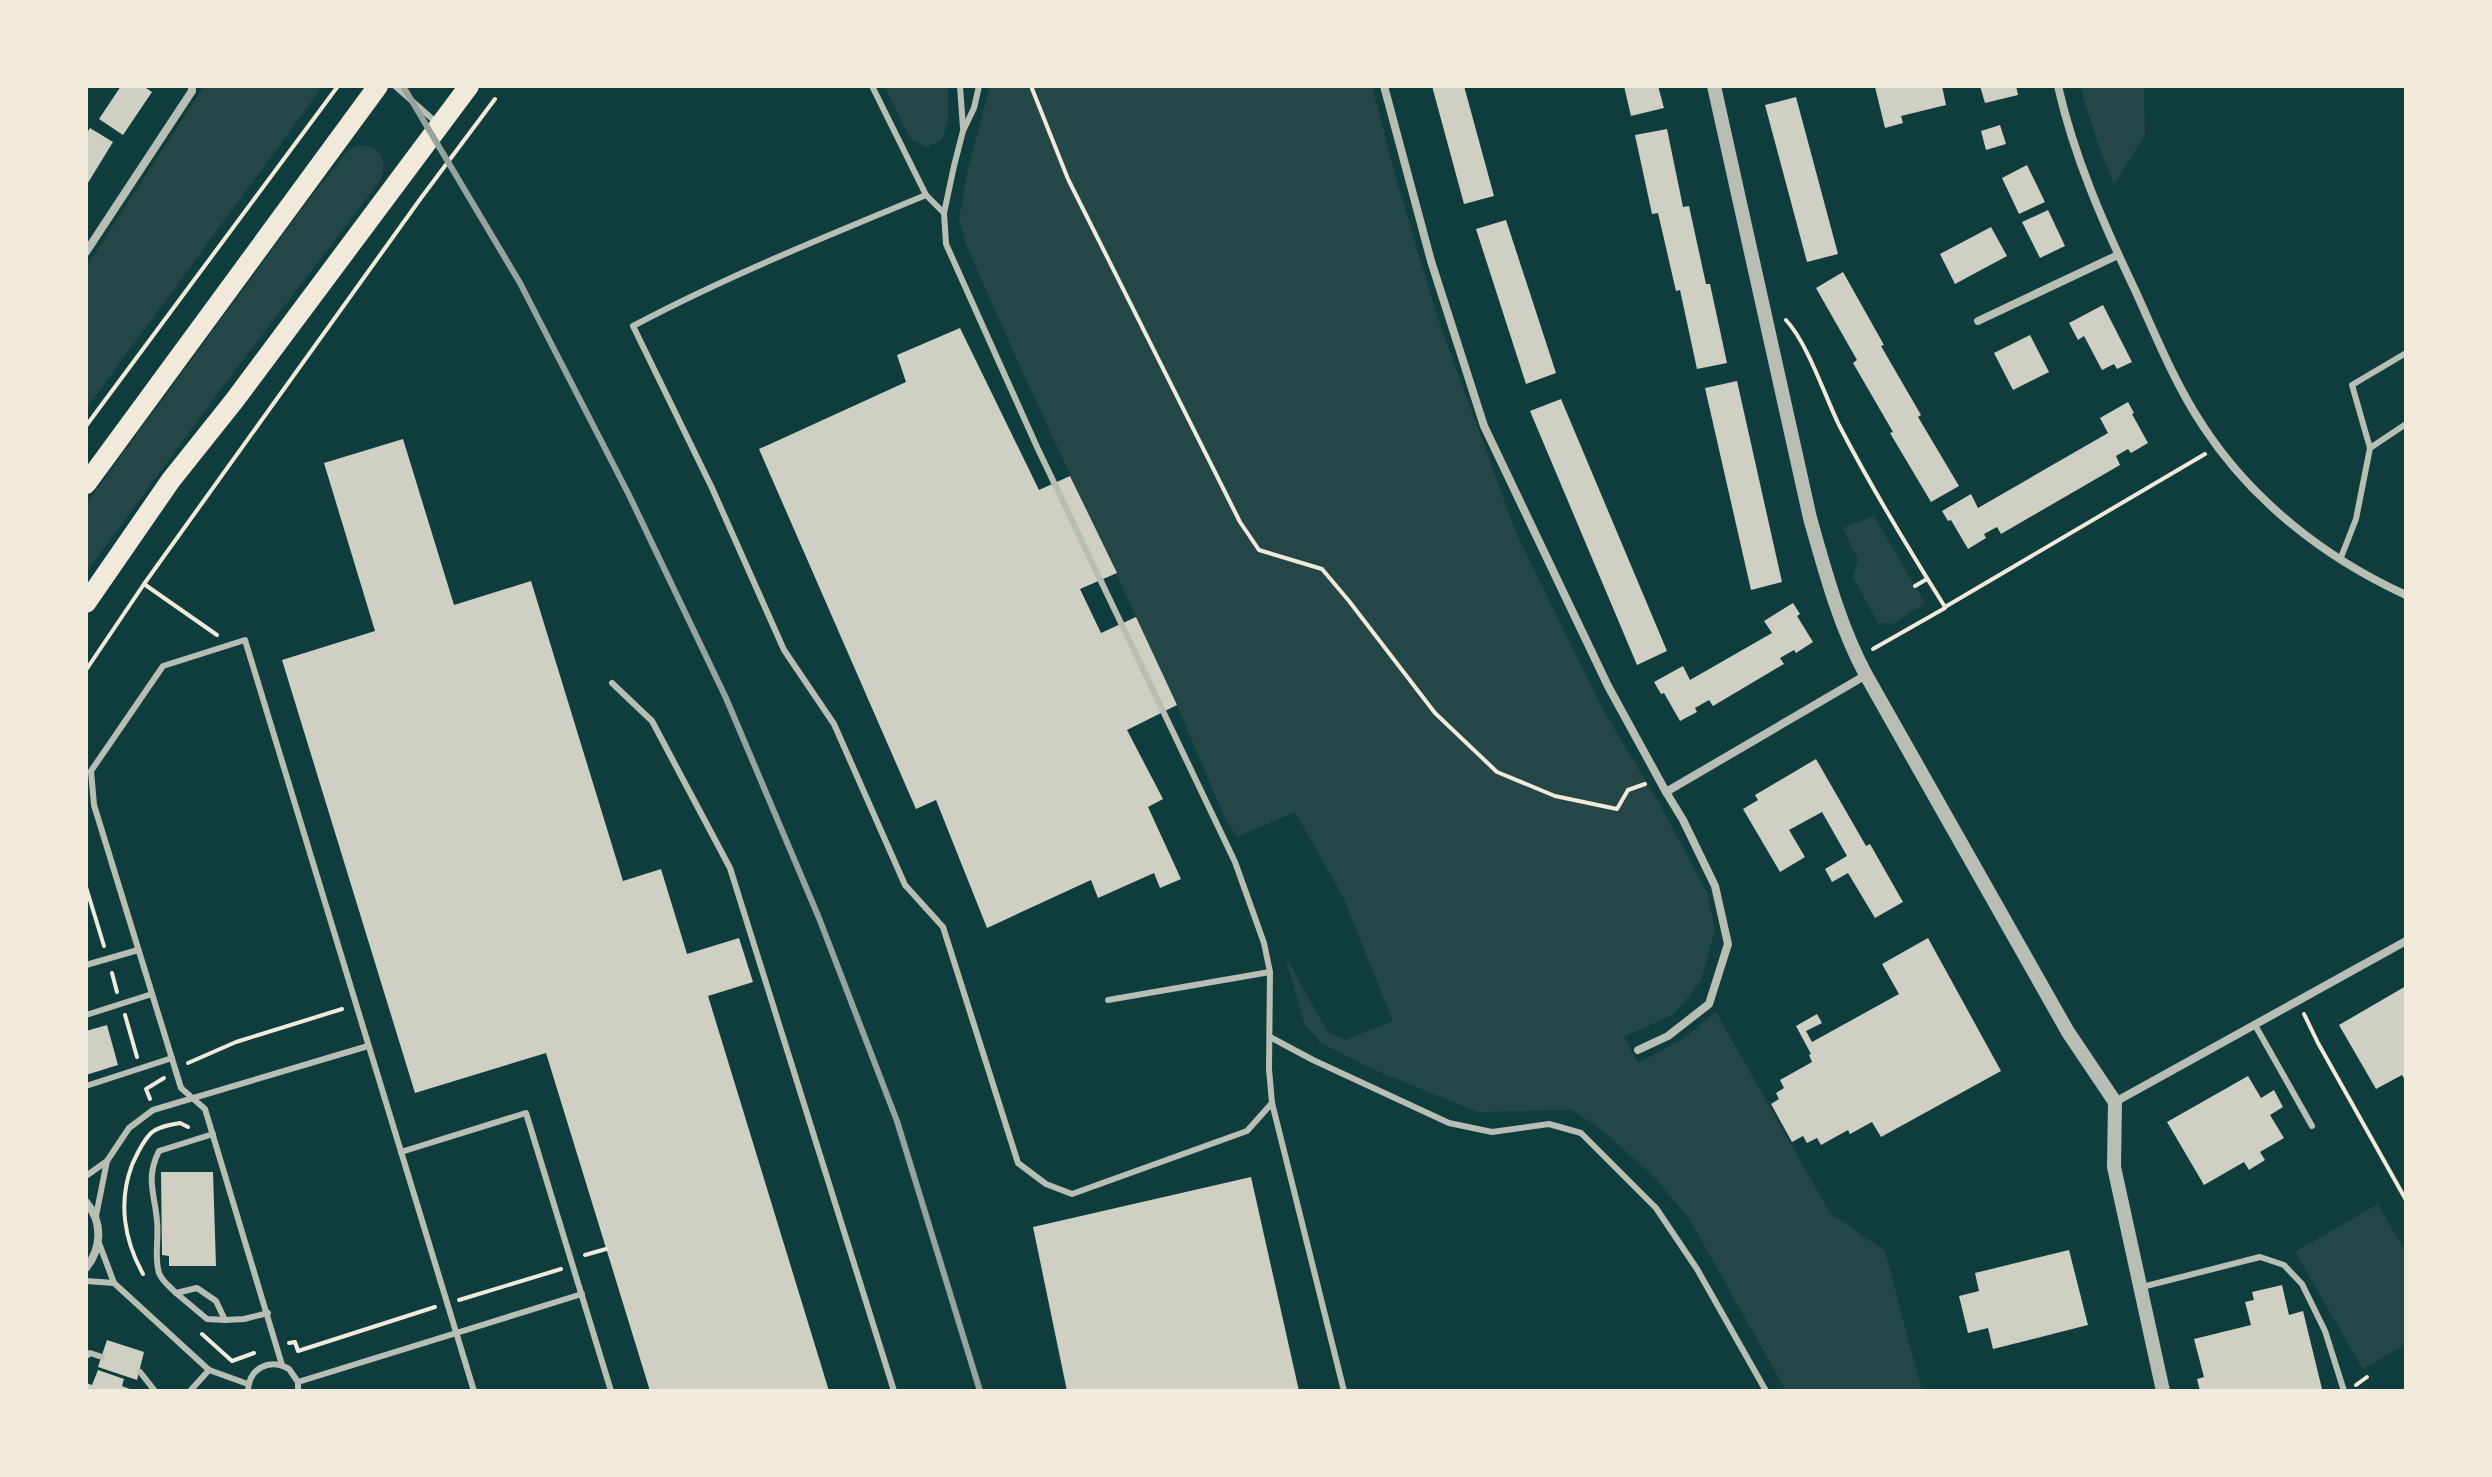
<svg xmlns="http://www.w3.org/2000/svg" width="2492" height="1477" font-family="Arial,sans-serif">
<rect width="100%" height="100%" fill="#0f3d3e"/>
<g fill="#244646">
<polygon points="204,86 323,86 86,409 86,267"/>
<polygon points="884,86 948,86 948,121 942,140 926,147 910,138"/>
<polygon points="990,86 1372,86 1396,178 1438,319 1517,535 1605,713 1659,803 1707,892 1715,930 1701,981 1674,1014 1624,1037 1638,1063 1684,1038 1716,1012 1830,1213 1885,1251 1922,1391 1786,1391 1690,1220 1657,1180 1606,1133 1572,1110 1478,1112 1372,1069 1321,1043 1304,1023 1285,956 1327,1031 1345,1040 1393,1021 1343,897 1295,812 1237,837 1225,818 1177,705 1023,373 966,245 959,219 968,168"/>
<polygon points="2080,86 2144,86 2145,135 2114,184 2098,144"/>
<path d="M 359,145 C 382,146 388,161 380,181 L 224,385 L 86,573 L 86,504 L 296,217 L 347,151 Z"/>
<polygon points="1874,516 1925,603 1893,624 1878,623 1853,577 1858,560 1843,528"/>
<polygon points="2378,1204 2406,1253 2406,1344 2363,1369 2295,1252"/>
</g>
<g fill="#cfcfc3">
<polygon points="121,86 143,86 152,92 123,135 99,119"/>
<polygon points="1432,86 1464,86 1494,196 1464,204"/>
<polygon points="1624,86 1658,86 1664,108 1631,116"/>
<polygon points="1880,86 1942,86 1946,105 1901,116 1903,123 1885,128 1875,87"/>
<polygon points="1980,86 2016,86 2018,95 1985,103"/>
<polygon points="1796,97 1838,254 1807,262 1765,105"/>
<polygon points="2000,125 2006,144 1986,150 1981,131"/>
<polygon points="90,128 113,142 86,186 86,134"/>
<polygon points="1667,129 1683,207 1689,206 1706,284 1710,284 1727,363 1697,369 1680,290 1676,291 1658,213 1652,214 1635,135"/>
<polygon points="2027,165 2045,202 2019,214 2002,178"/>
<polygon points="2048,210 2065,246 2040,258 2022,222"/>
<polygon points="1506,220 1556,373 1526,384 1476,229"/>
<polygon points="1991,227 2007,256 1955,284 1940,254"/>
<polygon points="1843,272 1884,345 1881,346 1921,415 1918,417 1959,486 1931,502 1890,433 1893,432 1853,363 1857,360 1816,288"/>
<polygon points="2103,305 2132,362 2117,369 2114,364 2102,370 2084,336 2078,340 2069,323"/>
<polygon points="960,328 1039,490 1070,476 1117,573 1080,589 1101,633 1136,617 1177,705 1127,730 1163,799 1148,807 1181,879 1160,888 1154,873 1098,898 1091,880 987,928 936,800 916,809 759,449 906,382 897,355"/>
<polygon points="2030,335 2049,372 2013,390 1994,353"/>
<polygon points="1737,381 1782,582 1751,590 1705,388"/>
<polygon points="1561,399 1667,651 1637,665 1530,411"/>
<polygon points="2128,402 2134,413 2132,414 2148,443 2131,453 2128,449 2116,456 2120,465 2001,534 1997,527 1984,534 1986,538 1968,549 1951,520 1948,521 1942,511 1971,494 1978,508 2108,433 2100,418"/>
<polygon points="403,439 454,605 531,581 623,881 661,869 687,954 739,938 753,982 708,996 829,1391 650,1391 546,1053 415,1093 282,660 375,631 324,463"/>
<polygon points="1793,603 1800,614 1797,616 1813,642 1796,653 1794,650 1780,658 1784,664 1713,706 1709,700 1695,708 1697,712 1680,721 1664,693 1661,694 1654,682 1683,666 1690,680 1772,633 1764,621"/>
<polygon points="1816,759 1866,846 1870,844 1903,902 1875,918 1848,873 1832,882 1825,869 1847,856 1822,812 1789,830 1805,857 1780,872 1743,809 1758,800 1755,795"/>
<polygon points="1928,938 2001,1071 1881,1137 1872,1122 1850,1134 1848,1130 1821,1145 1817,1138 1807,1143 1803,1136 1792,1142 1771,1104 1779,1099 1776,1093 1784,1088 1780,1080 1812,1062 1809,1055 1811,1054 1796,1026 1817,1014 1822,1023 1806,1031 1812,1042 1899,994 1882,964"/>
<polygon points="2406,986 2406,1082 2402,1075 2376,1089 2339,1025"/>
<polygon points="107,1025 118,1065 86,1075 86,1031"/>
<polygon points="2248,1076 2261,1098 2274,1090 2283,1107 2270,1115 2284,1138 2260,1152 2265,1160 2249,1170 2244,1162 2204,1185 2167,1122"/>
<polygon points="161,1172 213,1172 216,1266 169,1266 169,1256 162,1255"/>
<polygon points="1251,1177 1299,1391 1067,1391 1033,1227"/>
<polygon points="2069,1250 2088,1325 1993,1349 1988,1328 1968,1333 1959,1296 1979,1291 1975,1273"/>
<polygon points="2282,1285 2289,1315 2303,1311 2322,1389 2314,1391 2200,1391 2197,1379 2204,1377 2194,1339 2251,1325 2245,1302 2254,1300 2252,1292"/>
<polygon points="107,1340 144,1352 137,1380 98,1367"/>
<polygon points="98,1370 124,1379 122,1386 135,1391 86,1391 86,1383 92,1385"/>
</g>
<g fill="none" stroke-linecap="round" stroke-linejoin="round">
<g stroke="#f1e9da" stroke-width="4">
<polyline points="1031,86 1068,179 1240,522 1259,550 1322,569 1349,601 1435,713 1497,772 1555,796 1617,809 1628,790 1645,784"/>
<path d="M 1786,320 C 1808,344 1824,394 1839,425 C 1871,487 1908,548 1945,607 L 2205,454"/>
<polyline points="86,426 338,86"/>
<polyline points="144,584 217,635"/>
<polyline points="1915,586 1927,579"/>
<polyline points="1873,649 1945,608"/>
<polyline points="86,670 144,584 421,198 495,99"/>
<polyline points="86,887 104,946"/>
<polyline points="112,973 117,992"/>
<polyline points="2304,1014 2318,1043 2406,1200"/>
<polyline points="125,1015 137,1057"/>
<polyline points="188,1063 236,1042 342,1009"/>
<polyline points="150,1099 146,1089 164,1078"/>
<polyline points="585,1255 606,1249"/>
<path d="M 143,1274 C 124,1240 118,1202 132,1165 C 137,1154 142,1142 151,1133 C 159,1126 171,1125 180,1123 L 188,1127"/>
<polyline points="459,1300 561,1269"/>
<polyline points="202,1334 232,1361 254,1353"/>
<polyline points="289,1343 295,1342 298,1351 435,1307"/>
<polyline points="2356,1385 2367,1377"/>
</g>
<g stroke="#b8beb3" stroke-width="6">
<polyline points="395,86 437,123"/>
<polyline points="872,86 926,195 944,213"/>
<polyline points="960,86 963,128"/>
<polyline points="979,86 974,108 963,131 954,166 944,213 946,244 1037,447 1235,862 1264,943 1270,972 1269,1069 1272,1103 1344,1391"/>
<path d="M 926,195 C 827,236 727,276 633,326 L 712,488 L 784,650 L 834,724 L 905,885 L 943,927 L 1018,1163 L 1046,1184 L 1072,1194 L 1247,1131 L 1272,1103"/>
<polyline points="2370,448 2406,424"/>
<polyline points="2340,560 2356,519 2370,448 2352,385 2406,353"/>
<polyline points="612,683 652,721 730,868 894,1391"/>
<polyline points="86,965 138,950"/>
<polyline points="1108,1000 1270,972"/>
<polyline points="86,1015 152,994"/>
<polyline points="2255,1025 2312,1126"/>
<polyline points="1270,1037 1313,1060 1449,1123 1492,1132 1549,1124 1581,1133 1656,1208 1697,1269 1766,1391"/>
<polyline points="86,1086 172,1058"/>
<path d="M 213,1134 L 159,1151 C 145,1179 155,1194 157,1221 C 159,1238 154,1257 159,1273 C 162,1281 170,1287 176,1293 L 197,1288 L 216,1301 L 225,1320 L 244,1319 L 268,1313"/>
<polyline points="401,1152 526,1113 611,1391"/>
<polyline points="86,1176 107,1161 129,1128 153,1110 368,1046"/>
<polyline points="96,1216 107,1161"/>
<polyline points="99,1243 114,1283 209,1370 248,1384"/>
<polyline points="86,1281 114,1283"/>
<polyline points="2142,1287 2260,1257 2284,1265 2302,1284 2325,1331 2344,1391"/>
<polyline points="176,1293 207,1319 225,1320"/>
<polyline points="86,1356 90,1353 102,1357"/>
<polyline points="282,1365 205,1109 181,1088 94,805 91,771 163,666 245,640 474,1391"/>
<polyline points="140,1372 155,1391"/>
<polyline points="298,1382 582,1294"/>
<polyline points="190,1391 209,1370"/>
<path d="M 248,1391 C 249,1368 269,1358 289,1369 L 298,1382 L 298,1391"/>
</g>
<g stroke="#b8beb3" stroke-width="8">
<polyline points="1384,86 1431,261 1484,426 1608,686 1666,792 1866,675"/>
<path d="M 2058,86 C 2074,157 2104,225 2135,290 C 2156,336 2175,384 2203,426 C 2252,501 2325,558 2406,595"/>
<polyline points="86,252 192,91 192,86"/>
<polyline points="1978,321 2118,255"/>
<polyline points="1638,1050 1668,1036 1709,1004 1728,944 1715,886 1683,820 1666,792"/>
<polyline points="2115,1102 2406,941"/>
<path d="M 86,1202 C 103,1222 102,1248 86,1268"/>
</g>
<path stroke="#b8beb3" stroke-width="14" d="M 1714,86 L 1810,518 C 1825,571 1840,627 1866,675 L 2068,1032 L 2115,1102 L 2114,1167 L 2163,1391"/>
<g stroke="#f1e9da" stroke-width="20">
<polyline points="86,484 378,86"/>
<polyline points="86,603 171,480 234,401 469,86"/>
</g>
<polyline stroke="#97a49c" stroke-width="6" points="403,86 520,283 629,495 726,698 819,918 897,1121 980,1391"/>
</g>
<rect width="2492" height="1477" fill="none" stroke="#f1e9da" stroke-width="176"/>
</svg>
